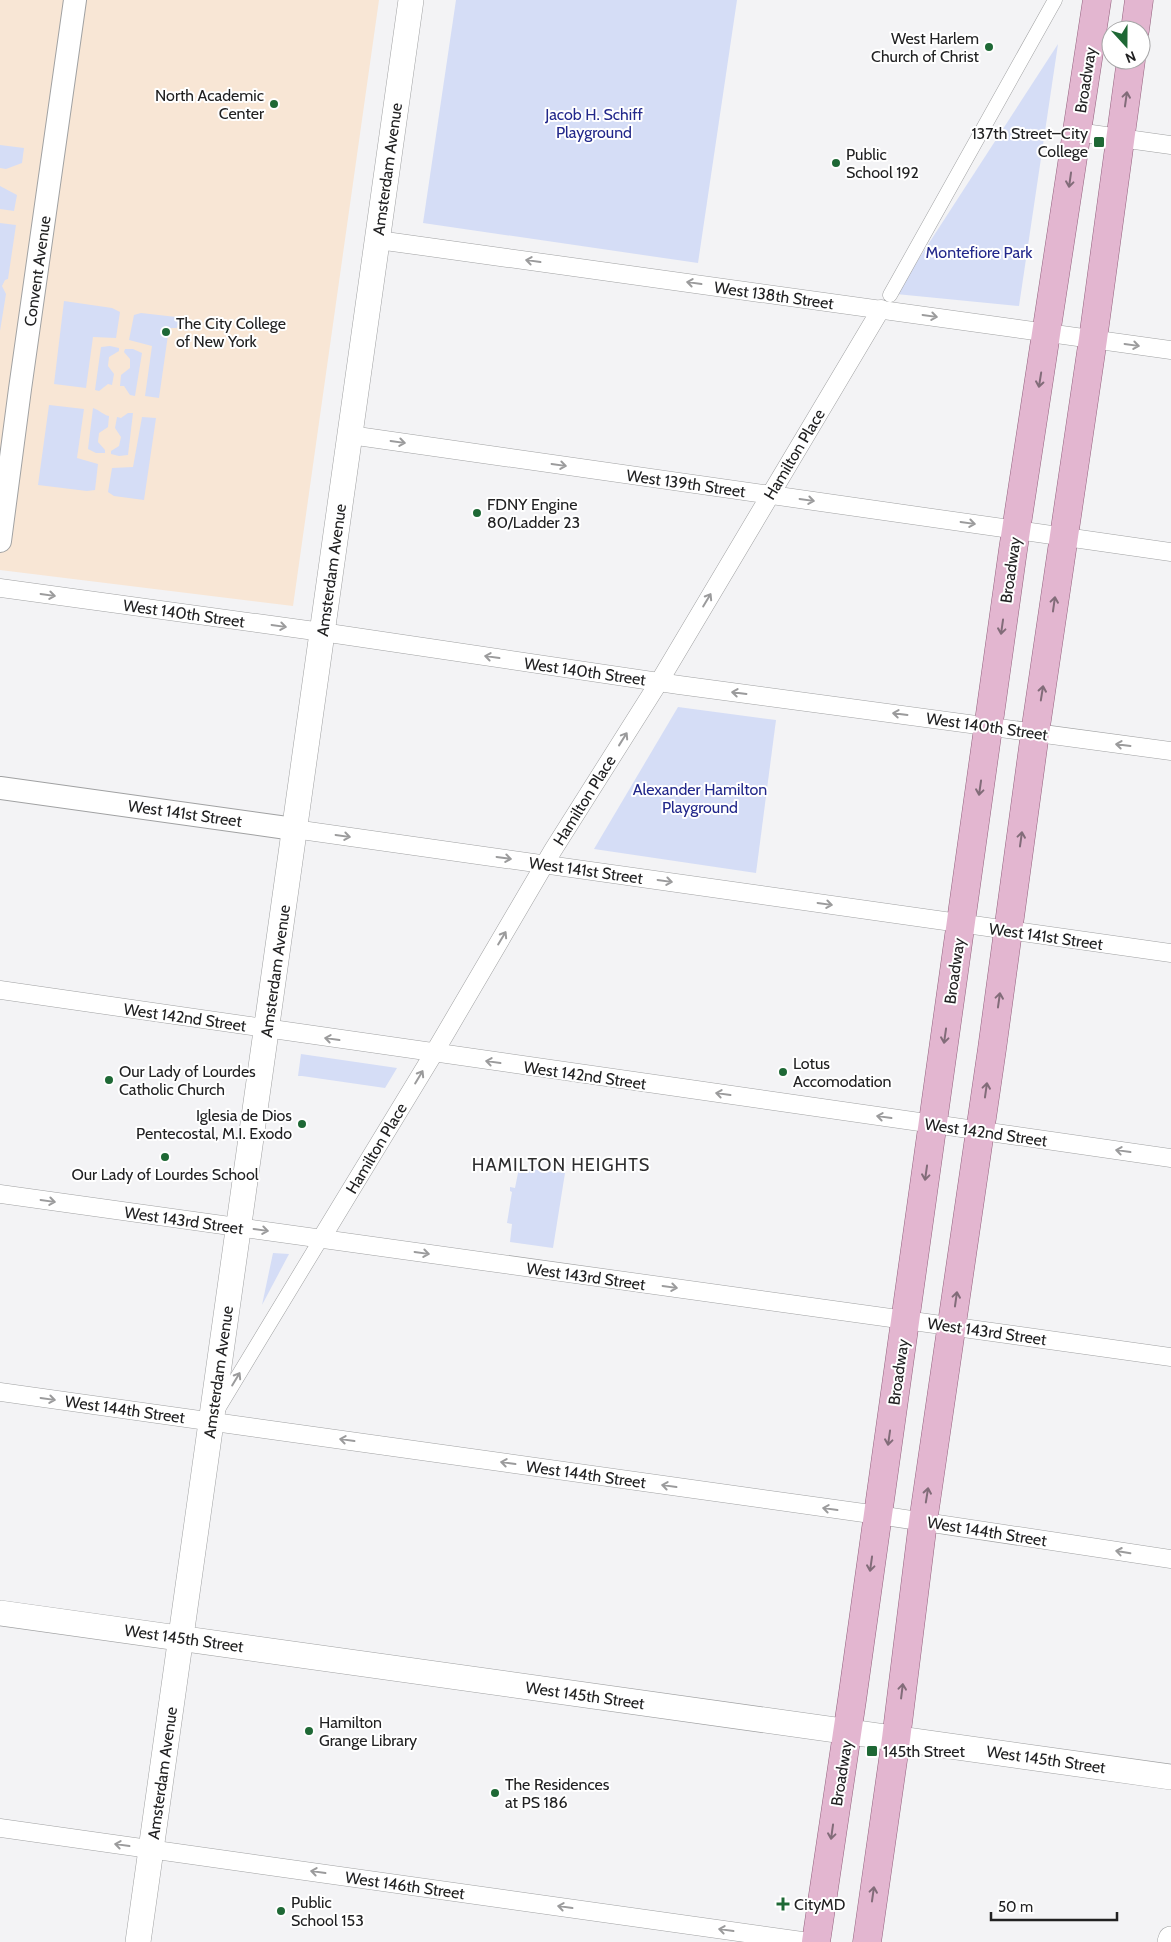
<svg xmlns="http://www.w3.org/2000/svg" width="1171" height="1942" font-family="Cabin,sans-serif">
<rect width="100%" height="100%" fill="#f3f3f5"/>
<polygon fill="#f8e6d5" points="0,0 379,0 293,606 0,570"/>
<g fill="#d5ddf6">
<polygon points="456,0 737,0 698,263 423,223"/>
<polygon points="1058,44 1019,306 896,294"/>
<polygon points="0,145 24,148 22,163 6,169 0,168"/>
<polygon points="0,186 17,195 14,211 0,209"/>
<polygon points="0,223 16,225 8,279 5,280 2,286 6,294 0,331"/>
<polygon points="64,301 112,308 120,312 116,338 93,337 86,388 54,384"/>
<polygon points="141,313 185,318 186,325 178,324 177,328 169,328 159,398 145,396 152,346 129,340 134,315"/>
<polygon points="110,346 119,348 119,351 109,357 108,366 114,374 112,385 108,384 99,391 95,390 101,347"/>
<polygon points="125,349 133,349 142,353 135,396 130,395 124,386 120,386 121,375 130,368 130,359 124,352"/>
<polygon points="49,405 84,409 77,458 98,464 95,490 87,491 38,485"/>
<path d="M 93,408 C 100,410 103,415 109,416 L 108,427 L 99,433 L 98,442 L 105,450 L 105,453 L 96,453 L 88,449 Z"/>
<polygon points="128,413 133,413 128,455 119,456 111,454 111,451 119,446 121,437 115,428 117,417 121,418"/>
<polygon points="142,417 156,418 144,500 114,496 108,492 112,468 133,467"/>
<polygon points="678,707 776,720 756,873 594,849"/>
<polygon points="301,1054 397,1068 385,1088 302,1076 298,1076"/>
<polygon points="519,1168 565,1173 553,1248 510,1242 512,1224 507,1223 512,1192 510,1191 510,1187 515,1188"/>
<polygon points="273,1253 289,1254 262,1305"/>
</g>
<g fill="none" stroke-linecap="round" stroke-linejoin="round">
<g stroke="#a0a1a2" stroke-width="15">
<g id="pedestrian">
<polyline points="890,295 1055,0"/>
<polyline points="218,1409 321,1239"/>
</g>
</g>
<g stroke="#a0a1a2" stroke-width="19">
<g id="minor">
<polyline points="1077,132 1171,145"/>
<polyline points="378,240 1171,350"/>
<polyline points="350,435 1171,552"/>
<polyline points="0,588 322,632 679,685 1171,751"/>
<polyline points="294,829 1171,953"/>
<polyline points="0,990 1171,1158"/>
<polyline points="0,1194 1171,1357"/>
<polyline points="321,1239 434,1053 553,850 659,682 881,309"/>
<polyline points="0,1392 878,1515 1171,1559"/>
<polyline points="0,1828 809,1942"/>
</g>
</g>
<g stroke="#a0a1a2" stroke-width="24">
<g id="tertiary">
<polyline points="0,541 20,389 75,0"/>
<polyline points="0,788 294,829"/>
</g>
</g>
<g stroke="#a0a1a2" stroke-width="26">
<g id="secondary">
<polyline points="0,1613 1171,1777"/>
<polyline points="138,1942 411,0"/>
<polyline points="1170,1942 1171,1939"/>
</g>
</g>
<g stroke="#93627e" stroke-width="29">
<g id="primary">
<polyline points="1135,30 1139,0"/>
<polyline points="816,1942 852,1700 1013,550 1097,0"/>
<polyline points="867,1942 896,1739 923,1522 992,1049 1035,733 1093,339 1131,60"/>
</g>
</g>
<use href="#pedestrian" stroke="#fff" stroke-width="14"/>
<use href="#minor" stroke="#fff" stroke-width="18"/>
<use href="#tertiary" stroke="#fff" stroke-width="22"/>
<use href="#secondary" stroke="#fff" stroke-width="25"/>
<use href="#primary" stroke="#e3b6d0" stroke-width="28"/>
</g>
<defs><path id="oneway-shaft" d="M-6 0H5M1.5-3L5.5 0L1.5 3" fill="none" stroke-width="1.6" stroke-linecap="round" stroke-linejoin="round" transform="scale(1.25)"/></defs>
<g stroke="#826c79">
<use href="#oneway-shaft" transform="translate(1126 99) rotate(-82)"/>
<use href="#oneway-shaft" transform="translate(1070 180) rotate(98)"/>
<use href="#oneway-shaft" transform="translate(1040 380) rotate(99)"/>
<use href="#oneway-shaft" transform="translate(1054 604) rotate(-82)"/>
<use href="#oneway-shaft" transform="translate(1002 627) rotate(98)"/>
<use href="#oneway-shaft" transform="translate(1042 693) rotate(-81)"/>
<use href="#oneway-shaft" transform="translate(980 788) rotate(98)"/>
<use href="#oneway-shaft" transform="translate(1021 839) rotate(-82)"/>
<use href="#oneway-shaft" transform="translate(999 1000) rotate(-82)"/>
<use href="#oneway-shaft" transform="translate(945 1036) rotate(98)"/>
<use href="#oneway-shaft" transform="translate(986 1090) rotate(-82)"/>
<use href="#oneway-shaft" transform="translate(926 1173) rotate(98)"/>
<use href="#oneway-shaft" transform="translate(956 1299) rotate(-82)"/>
<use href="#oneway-shaft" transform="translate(889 1438) rotate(98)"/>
<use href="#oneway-shaft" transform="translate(927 1495) rotate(-81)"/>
<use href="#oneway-shaft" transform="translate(871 1564) rotate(98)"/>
<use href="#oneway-shaft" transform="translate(902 1691) rotate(-83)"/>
<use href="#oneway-shaft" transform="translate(832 1832) rotate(98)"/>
<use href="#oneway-shaft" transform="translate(873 1894) rotate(-82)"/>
</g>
<g stroke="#9b9b9c">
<use href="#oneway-shaft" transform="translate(533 261) rotate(-172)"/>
<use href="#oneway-shaft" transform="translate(694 283) rotate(-172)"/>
<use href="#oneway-shaft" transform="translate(930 316) rotate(8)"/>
<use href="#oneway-shaft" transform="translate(1132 345) rotate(8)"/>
<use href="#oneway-shaft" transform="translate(398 442) rotate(8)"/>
<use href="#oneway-shaft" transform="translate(559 465) rotate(8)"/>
<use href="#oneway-shaft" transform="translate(807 500) rotate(8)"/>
<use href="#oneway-shaft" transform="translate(968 523) rotate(8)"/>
<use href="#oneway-shaft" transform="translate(48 595) rotate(8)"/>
<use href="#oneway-shaft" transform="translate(707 600) rotate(-59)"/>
<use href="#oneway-shaft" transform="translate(279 626) rotate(8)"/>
<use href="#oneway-shaft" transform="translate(492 657) rotate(-172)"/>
<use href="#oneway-shaft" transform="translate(739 693) rotate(-173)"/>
<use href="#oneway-shaft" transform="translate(900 714) rotate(-173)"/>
<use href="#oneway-shaft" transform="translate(623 739) rotate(-58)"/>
<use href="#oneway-shaft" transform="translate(1123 745) rotate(-173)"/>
<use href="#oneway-shaft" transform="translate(343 836) rotate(8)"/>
<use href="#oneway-shaft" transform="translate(504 858) rotate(8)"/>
<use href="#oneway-shaft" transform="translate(665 881) rotate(8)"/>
<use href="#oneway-shaft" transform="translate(825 904) rotate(8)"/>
<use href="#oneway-shaft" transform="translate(502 938) rotate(-59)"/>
<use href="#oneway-shaft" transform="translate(332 1039) rotate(-172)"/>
<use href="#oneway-shaft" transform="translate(493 1062) rotate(-172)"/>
<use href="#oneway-shaft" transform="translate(419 1077) rotate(-59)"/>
<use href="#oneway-shaft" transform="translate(723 1094) rotate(-172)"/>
<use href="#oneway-shaft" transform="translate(884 1117) rotate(-172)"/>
<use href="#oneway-shaft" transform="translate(1123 1151) rotate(-172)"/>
<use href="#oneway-shaft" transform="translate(48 1201) rotate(8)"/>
<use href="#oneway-shaft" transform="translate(261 1230) rotate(8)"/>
<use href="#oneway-shaft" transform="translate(422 1253) rotate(8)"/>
<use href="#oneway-shaft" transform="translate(670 1287) rotate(8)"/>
<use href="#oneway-shaft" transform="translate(236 1379) rotate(-59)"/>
<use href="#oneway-shaft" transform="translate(48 1399) rotate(8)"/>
<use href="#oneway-shaft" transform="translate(347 1440) rotate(-172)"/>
<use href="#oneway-shaft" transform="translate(508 1463) rotate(-172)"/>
<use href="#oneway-shaft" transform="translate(669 1486) rotate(-172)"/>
<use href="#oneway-shaft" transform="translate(830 1509) rotate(-172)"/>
<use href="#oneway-shaft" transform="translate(1123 1552) rotate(-171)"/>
<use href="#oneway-shaft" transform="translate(122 1845) rotate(-172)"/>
<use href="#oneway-shaft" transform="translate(318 1872) rotate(-172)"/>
<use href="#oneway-shaft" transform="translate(565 1907) rotate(-172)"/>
<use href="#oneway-shaft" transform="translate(726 1930) rotate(-172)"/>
</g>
<g fill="#1e6835" stroke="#fff" stroke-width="2">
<circle cx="989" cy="47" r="5"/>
<circle cx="274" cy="104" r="5"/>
<rect x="1093" y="136" width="12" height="12" rx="2.5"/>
<circle cx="836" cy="163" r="5"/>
<circle cx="166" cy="332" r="5"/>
<circle cx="477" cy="513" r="5"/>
<circle cx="783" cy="1072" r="5"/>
<circle cx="109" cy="1080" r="5"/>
<circle cx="302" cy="1124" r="5"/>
<circle cx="165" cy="1157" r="5"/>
<circle cx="309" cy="1731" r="5"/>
<rect x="866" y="1745" width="12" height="12" rx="2.5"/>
<circle cx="495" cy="1793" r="5"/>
<path d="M780.5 1896.5h5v5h5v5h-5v5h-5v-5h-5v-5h5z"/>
<circle cx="281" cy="1911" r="5"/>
</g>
<g text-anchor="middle" stroke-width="4" stroke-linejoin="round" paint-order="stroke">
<g font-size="16" fill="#212122" stroke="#fff" text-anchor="start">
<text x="979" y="44" text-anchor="end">West Harlem<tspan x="979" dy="18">Church of Christ</tspan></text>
<text x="264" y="101" text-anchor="end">North Academic<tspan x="264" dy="18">Center</tspan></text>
<text x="1088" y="139" text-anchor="end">137th Street–City<tspan x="1088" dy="18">College</tspan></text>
<text x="846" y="160">Public<tspan x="846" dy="18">School 192</tspan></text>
<text x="176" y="329">The City College<tspan x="176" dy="18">of New York</tspan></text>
<text x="487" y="510">FDNY Engine<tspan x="487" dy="18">80/Ladder 23</tspan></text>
<text x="793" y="1069">Lotus<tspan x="793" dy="18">Accomodation</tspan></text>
<text x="119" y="1077">Our Lady of Lourdes<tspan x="119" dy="18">Catholic Church</tspan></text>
<text x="292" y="1121" text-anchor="end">Iglesia de Dios<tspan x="292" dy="18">Pentecostal, M.I. Exodo</tspan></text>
<text x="165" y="1180" text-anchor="middle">Our Lady of Lourdes School</text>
<text x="319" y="1728">Hamilton<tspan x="319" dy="18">Grange Library</tspan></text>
<text x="883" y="1757">145th Street</text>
<text x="505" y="1790">The Residences<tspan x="505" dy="18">at PS 186</tspan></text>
<text x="291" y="1908">Public<tspan x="291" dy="18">School 153</tspan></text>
<text x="794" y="1910">CityMD</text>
</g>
<g font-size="16" fill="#212122" stroke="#fff">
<text transform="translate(1085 80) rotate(-81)" y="6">Broadway</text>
<text transform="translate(387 169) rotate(-82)" y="6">Amsterdam Avenue</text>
<text transform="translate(37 271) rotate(-82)" y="6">Convent Avenue</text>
<text transform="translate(774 295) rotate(8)" y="6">West 138th Street</text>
<text transform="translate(794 454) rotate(-59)" y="6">Hamilton Place</text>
<text transform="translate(686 483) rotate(8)" y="6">West 139th Street</text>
<text transform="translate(331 570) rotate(-82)" y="6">Amsterdam Avenue</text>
<text transform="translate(1010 570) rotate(-82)" y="6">Broadway</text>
<text transform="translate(184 613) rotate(8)" y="6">West 140th Street</text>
<text transform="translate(585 671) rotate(8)" y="6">West 140th Street</text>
<text transform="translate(987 726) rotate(8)" y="6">West 140th Street</text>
<text transform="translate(584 800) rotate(-58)" y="6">Hamilton Place</text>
<text transform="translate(185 813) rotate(8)" y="6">West 141st Street</text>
<text transform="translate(586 870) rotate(8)" y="6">West 141st Street</text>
<text transform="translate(1046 936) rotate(8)" y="6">West 141st Street</text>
<text transform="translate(275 971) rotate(-82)" y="6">Amsterdam Avenue</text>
<text transform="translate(954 971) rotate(-82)" y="6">Broadway</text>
<text transform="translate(185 1017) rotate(8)" y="6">West 142nd Street</text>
<text transform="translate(585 1075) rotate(8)" y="6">West 142nd Street</text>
<text transform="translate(986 1132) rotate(8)" y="6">West 142nd Street</text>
<text transform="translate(376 1148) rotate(-59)" y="6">Hamilton Place</text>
<text transform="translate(184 1220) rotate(8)" y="6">West 143rd Street</text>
<text transform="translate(586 1276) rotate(8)" y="6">West 143rd Street</text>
<text transform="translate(987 1331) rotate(8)" y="6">West 143rd Street</text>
<text transform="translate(218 1372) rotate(-82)" y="6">Amsterdam Avenue</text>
<text transform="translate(898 1372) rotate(-82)" y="6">Broadway</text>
<text transform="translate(125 1409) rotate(8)" y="6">West 144th Street</text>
<text transform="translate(586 1474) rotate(8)" y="6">West 144th Street</text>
<text transform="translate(987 1531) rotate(9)" y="6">West 144th Street</text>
<text transform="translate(184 1638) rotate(8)" y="6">West 145th Street</text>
<text transform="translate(585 1695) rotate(8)" y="6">West 145th Street</text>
<text transform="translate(1046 1759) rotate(8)" y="6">West 145th Street</text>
<text transform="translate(162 1773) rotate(-82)" y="6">Amsterdam Avenue</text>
<text transform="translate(841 1773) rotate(-81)" y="6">Broadway</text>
<text transform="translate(405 1885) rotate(8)" y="6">West 146th Street</text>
</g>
<g font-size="16" fill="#22288b" stroke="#fff">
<text x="594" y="120">Jacob H. Schiff<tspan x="594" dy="18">Playground</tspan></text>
<text x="979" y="258">Montefiore Park</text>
<text x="700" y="795">Alexander Hamilton<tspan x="700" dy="18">Playground</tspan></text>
</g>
<g font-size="18" letter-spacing="1" fill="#2e2e2f" stroke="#fff">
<text x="561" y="1171">HAMILTON HEIGHTS</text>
</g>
</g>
<g transform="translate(1126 45) rotate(159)"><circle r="24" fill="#ffffff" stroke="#a6a6a7"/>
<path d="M0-4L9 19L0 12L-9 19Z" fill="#1e6835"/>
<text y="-8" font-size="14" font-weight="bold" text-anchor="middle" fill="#212122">N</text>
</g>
<path d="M991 1912v8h126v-8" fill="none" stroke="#212122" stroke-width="2.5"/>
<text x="998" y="1912" font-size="15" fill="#212122" stroke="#ffffff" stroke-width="4" paint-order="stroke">50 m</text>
</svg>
